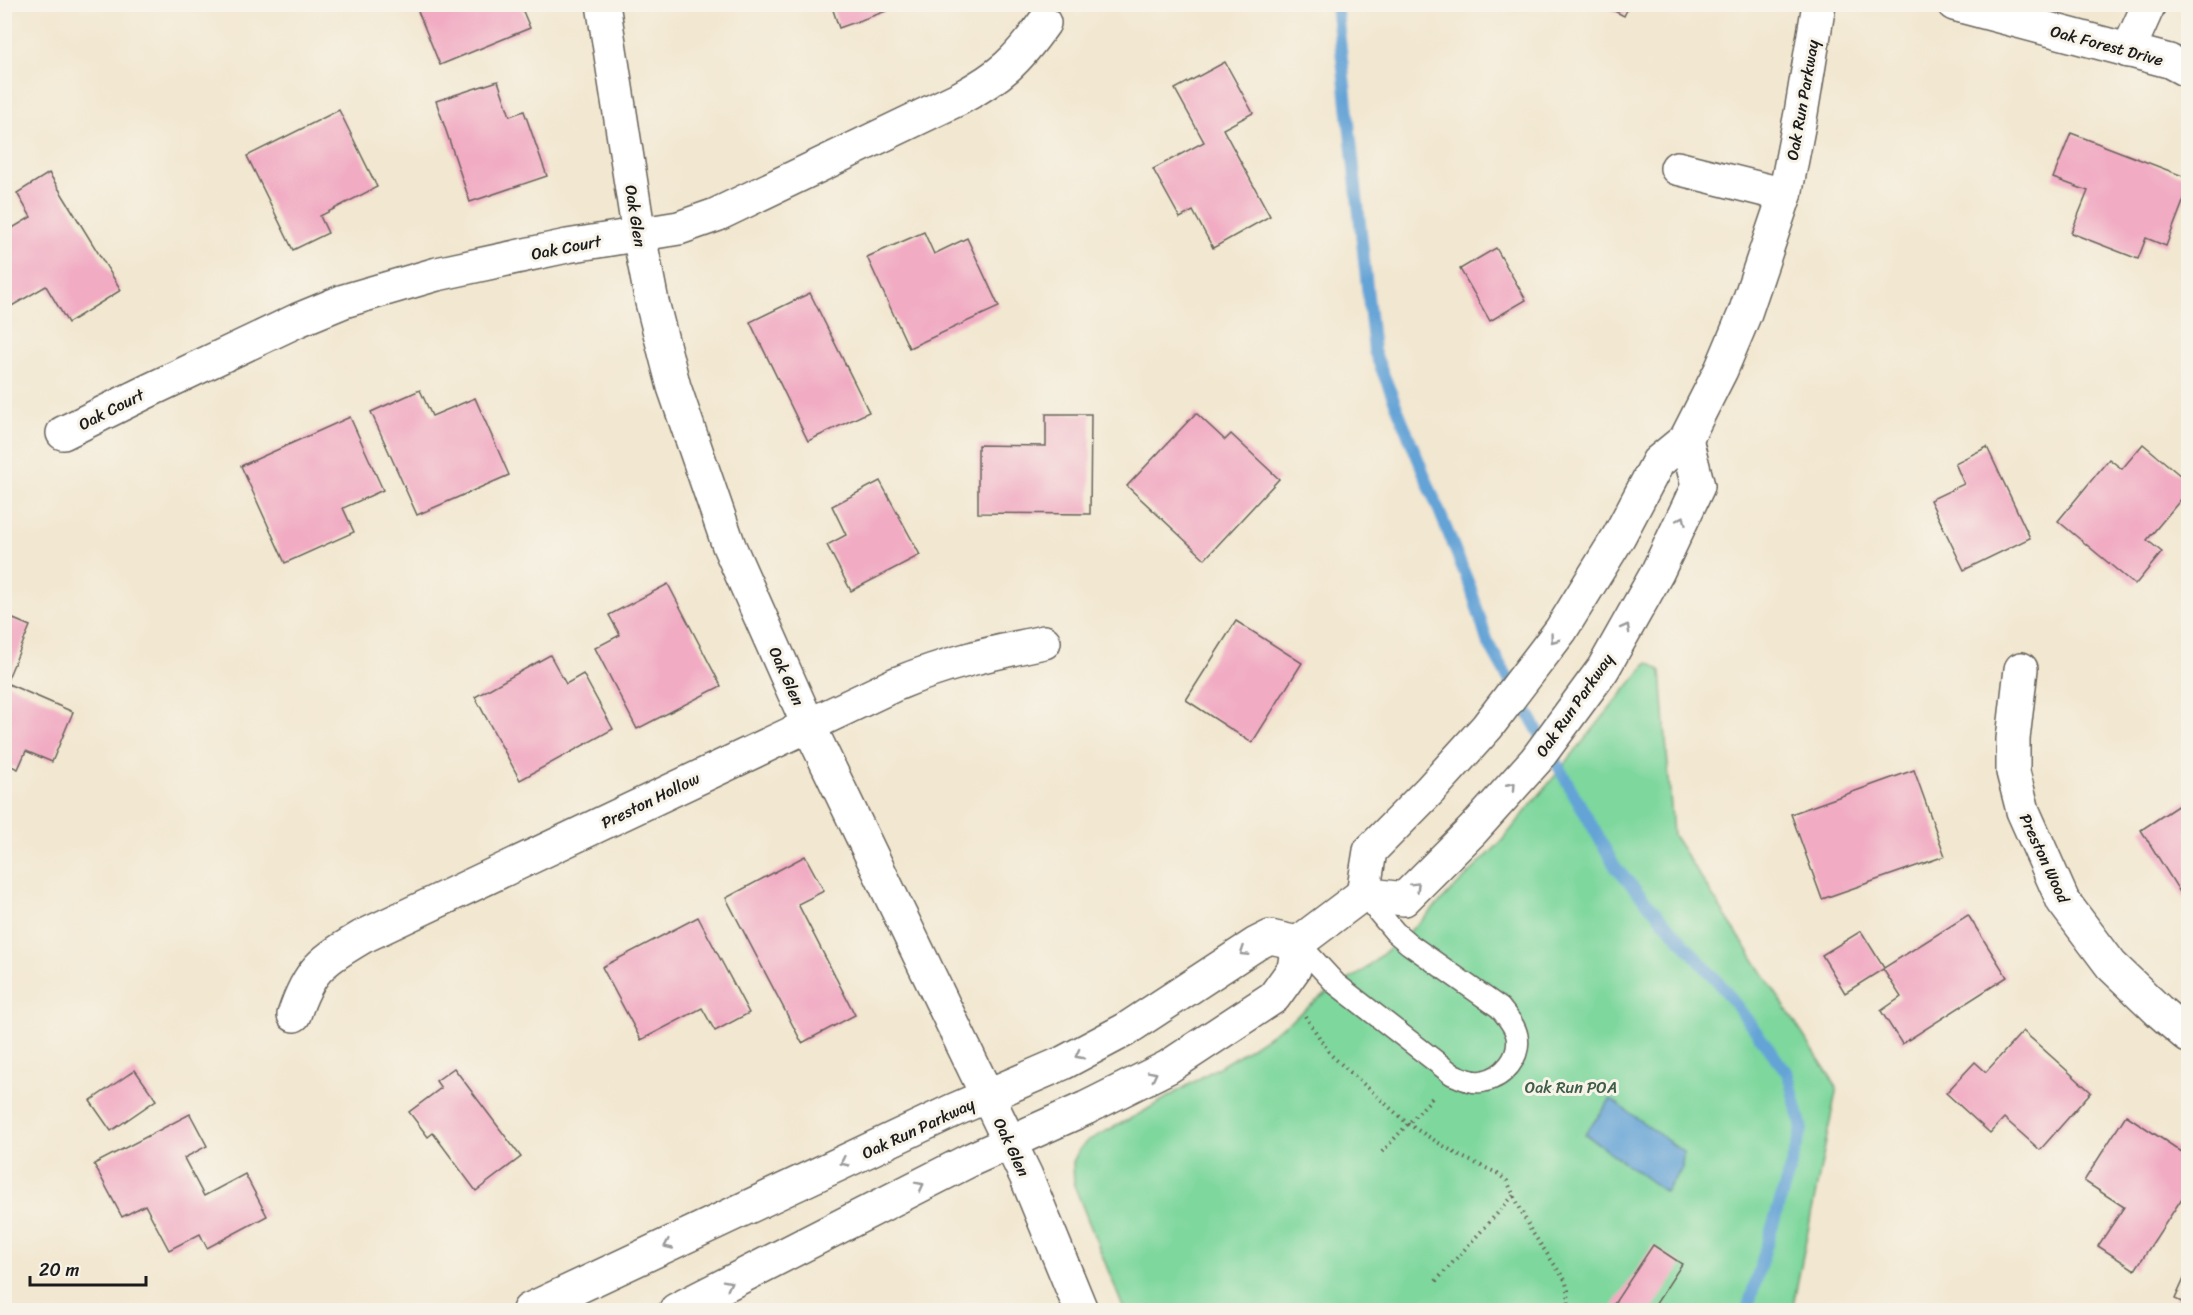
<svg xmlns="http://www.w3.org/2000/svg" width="2193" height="1315" font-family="Sriracha,sans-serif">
<rect width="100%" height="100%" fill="#f7f3e8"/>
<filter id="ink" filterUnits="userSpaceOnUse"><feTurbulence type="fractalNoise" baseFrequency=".0167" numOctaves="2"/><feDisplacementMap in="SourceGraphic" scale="12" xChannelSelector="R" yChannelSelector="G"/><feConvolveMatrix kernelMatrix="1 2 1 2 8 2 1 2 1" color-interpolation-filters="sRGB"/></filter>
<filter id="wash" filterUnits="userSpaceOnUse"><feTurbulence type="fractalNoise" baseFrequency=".008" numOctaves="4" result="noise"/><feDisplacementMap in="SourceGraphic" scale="24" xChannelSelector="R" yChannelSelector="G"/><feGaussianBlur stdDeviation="1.35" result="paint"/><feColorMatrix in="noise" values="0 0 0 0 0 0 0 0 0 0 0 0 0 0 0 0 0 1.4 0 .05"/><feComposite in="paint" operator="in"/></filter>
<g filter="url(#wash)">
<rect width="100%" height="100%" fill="#f2e7d0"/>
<polygon fill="#7ed79d" stroke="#4d7a5c" stroke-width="1.5" points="1648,662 1661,671 1673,835 1837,1087 1792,1310 1124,1310 1074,1185 1073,1162 1079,1150 1087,1141 1141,1113 1244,1052 1289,1022 1321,997 1363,971 1422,920 1500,843"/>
<polygon fill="#63a3d6" stroke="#406079" stroke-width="1.5" points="1611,1099 1683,1152 1682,1169 1665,1192 1585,1134"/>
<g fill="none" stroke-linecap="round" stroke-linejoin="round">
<polyline stroke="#63a3d6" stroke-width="12" points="1336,4 1374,351 1471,589 1487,641 1616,868 1721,985 1788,1074 1802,1129 1747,1310"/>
</g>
<g id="blocks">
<g fill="#f1abc3">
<polygon points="415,4 520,4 530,28 440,65"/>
<polygon points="831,4 903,4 903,5 839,28"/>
<polygon points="1601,4 1630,4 1624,16"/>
<polygon points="1225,62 1253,113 1223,129 1270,216 1213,248 1193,211 1180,218 1153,169 1204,142 1175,89"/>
<polygon points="498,81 510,116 524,111 547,176 470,202 436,101"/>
<polygon points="339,110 377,187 320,216 328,233 293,250 247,156"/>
<polygon points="2071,133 2188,178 2188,189 2166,246 2146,238 2138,259 2071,233 2088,191 2053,178"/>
<polygon points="49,173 121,290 68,323 46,286 10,307 4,299 4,233 31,217 17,193"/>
<polygon points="924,232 934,254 967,238 999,307 909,348 867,257"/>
<polygon points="1496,248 1526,300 1490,321 1460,269"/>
<polygon points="810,293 869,412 808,441 750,322"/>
<polygon points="420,390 432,416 475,398 509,475 417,515 371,412"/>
<polygon points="1196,413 1225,440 1231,434 1279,479 1205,559 1127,486"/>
<polygon points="1046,414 1091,414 1090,514 978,513 978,445 1046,446"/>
<polygon points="350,417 383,490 343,508 354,532 285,563 241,466"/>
<polygon points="2143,444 2188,482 2188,491 2147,540 2162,552 2135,585 2058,521 2109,459 2122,469"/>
<polygon points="1987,447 2030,538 1964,570 1930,500 1964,484 1955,463"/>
<polygon points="880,481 920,555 851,591 827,545 846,535 832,506"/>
<polygon points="668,584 721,686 637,729 595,648 620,635 609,615"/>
<polygon points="4,615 30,626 6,683 73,712 52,762 26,751 18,769 4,763"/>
<polygon points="1236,621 1302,663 1252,743 1186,700"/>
<polygon points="550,655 566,684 583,674 613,729 520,780 475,697"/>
<polygon points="1914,770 1945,856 1822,899 1791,814"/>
<polygon points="2188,799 2188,905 2141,830"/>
<polygon points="805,856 824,891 798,904 855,1015 802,1043 726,898"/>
<polygon points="1968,915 2007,977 1902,1044 1881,1011 1901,997 1883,969 1845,993 1822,955 1861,931 1884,968"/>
<polygon points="698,917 749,1013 715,1031 702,1008 641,1040 602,967"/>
<polygon points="2023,1031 2091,1092 2040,1150 2004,1118 1990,1133 1946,1093 1975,1062 1986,1072"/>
<polygon points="454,1068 521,1157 476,1191 433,1133 428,1137 409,1112 441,1088 436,1081"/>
<polygon points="135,1070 156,1100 111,1131 90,1101"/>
<polygon points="190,1114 207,1146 184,1158 204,1196 245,1174 267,1216 207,1248 200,1234 169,1250 145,1205 122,1217 94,1164"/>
<polygon points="2126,1115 2188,1156 2188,1189 2135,1270 2098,1246 2124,1207 2084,1181"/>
<polygon points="1653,1245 1682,1264 1652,1310 1610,1310"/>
<polygon points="2188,1270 2188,1305 2175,1299"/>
</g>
</g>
</g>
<g filter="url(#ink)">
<use href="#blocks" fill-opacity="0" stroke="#67635b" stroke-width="1.5"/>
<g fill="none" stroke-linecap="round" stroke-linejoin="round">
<g stroke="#67635b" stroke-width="24">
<path id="lane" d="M 1298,943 L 1336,984 L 1452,1074 C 1462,1078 1473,1084 1484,1081 C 1504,1077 1521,1057 1517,1036 C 1515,1025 1506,1016 1500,1008 L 1409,944 L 1395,932 L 1363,894"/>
</g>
<g stroke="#67635b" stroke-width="36">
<g id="street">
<polyline points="603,4 639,235 652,302 674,387 729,546 808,724 1026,1176 1081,1310"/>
<polyline points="1954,4 2169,61 2188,71"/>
<polyline points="2128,51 2149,4"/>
<polyline points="1677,168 1785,195"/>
<path d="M 63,433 L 148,391 L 298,320 L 344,301 L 437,274 L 567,246 L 679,228 L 716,215 L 960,98 C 1001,76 1017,61 1044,23"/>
<polyline points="2021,669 2013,739 2013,772 2023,811 2063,901 2111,965 2159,1011 2188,1036"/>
<path d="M 294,1015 C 309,969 322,961 362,937 L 896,684 C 947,663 991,653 1044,642"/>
</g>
</g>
<g stroke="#67635b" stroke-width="36">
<g id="secondary">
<polyline points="1363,894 1404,899 1473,830 1536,760 1603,669 1657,573 1698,486 1686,439"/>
<polyline points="529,1310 952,1111 1063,1063 1125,1030 1256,944 1270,937 1298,943"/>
<polyline points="676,1310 970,1160 1086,1108 1168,1067 1274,997 1294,969 1298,943 1363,894 1370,851 1430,790 1487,727 1561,630 1619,536 1658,462 1686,439 1721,370 1745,313 1785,195 1801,113 1819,4"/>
</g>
</g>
<g stroke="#67635b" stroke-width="4" stroke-dasharray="1.5 4.5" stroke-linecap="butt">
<polyline points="1305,1016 1331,1055 1408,1124 1460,1156 1497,1173 1507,1181 1530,1229 1565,1280 1568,1290 1569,1310"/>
<polyline points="1382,1152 1433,1097"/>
<polyline points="1436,1281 1514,1195"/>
</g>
<use href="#lane" stroke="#fff" stroke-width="21"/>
<use href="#street" stroke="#fff" stroke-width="33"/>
<use href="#secondary" stroke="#fff" stroke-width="33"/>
</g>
<defs><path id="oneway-chevron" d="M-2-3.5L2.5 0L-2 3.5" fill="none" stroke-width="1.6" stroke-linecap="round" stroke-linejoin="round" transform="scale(1.5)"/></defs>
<g stroke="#999">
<use href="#oneway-chevron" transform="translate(1682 520) rotate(-65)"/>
<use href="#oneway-chevron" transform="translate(1626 628) rotate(-61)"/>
<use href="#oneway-chevron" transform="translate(1554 639) rotate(127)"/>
<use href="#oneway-chevron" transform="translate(1512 786) rotate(-48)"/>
<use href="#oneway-chevron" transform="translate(1416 886) rotate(-45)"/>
<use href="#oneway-chevron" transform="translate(1244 952) rotate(147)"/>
<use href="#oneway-chevron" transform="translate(1079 1055) rotate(152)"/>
<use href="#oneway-chevron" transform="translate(1153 1075) rotate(-27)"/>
<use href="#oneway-chevron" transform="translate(844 1162) rotate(155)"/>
<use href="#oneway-chevron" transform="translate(920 1186) rotate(-27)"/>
<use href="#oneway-chevron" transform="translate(668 1245) rotate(155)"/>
<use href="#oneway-chevron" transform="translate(728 1284) rotate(-27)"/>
</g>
</g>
<g text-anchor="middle" stroke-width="6" stroke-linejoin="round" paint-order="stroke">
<g font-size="16" fill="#1c1c1c" stroke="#f7f3e8">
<text transform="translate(2107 45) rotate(15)" y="6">Oak Forest Drive</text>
<text transform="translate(1802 100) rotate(-80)" y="6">Oak Run Parkway</text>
<text transform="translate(636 216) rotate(81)" y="6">Oak Glen</text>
<text transform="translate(566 247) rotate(-11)" y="6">Oak Court</text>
<text transform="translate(111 409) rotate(-27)" y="6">Oak Court</text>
<text transform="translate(787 676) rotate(66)" y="6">Oak Glen</text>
<text transform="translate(1574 705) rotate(-55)" y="6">Oak Run Parkway</text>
<text transform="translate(650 800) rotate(-26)" y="6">Preston Hollow</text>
<text transform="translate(2045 858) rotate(65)" y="6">Preston Wood</text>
<text transform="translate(918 1128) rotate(-25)" y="6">Oak Run Parkway</text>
<text transform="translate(1012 1147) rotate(65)" y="6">Oak Glen</text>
</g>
<g font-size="16" fill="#3e5d49" stroke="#f7f3e8">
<text x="1571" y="1093">Oak Run POA</text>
</g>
</g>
<rect width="2193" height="1315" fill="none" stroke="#f7f3e8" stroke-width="24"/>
<path d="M30 1276v9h116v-9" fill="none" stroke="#1c1c1c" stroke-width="3"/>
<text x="39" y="1276" font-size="18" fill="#1c1c1c" stroke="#f7f3e8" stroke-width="4.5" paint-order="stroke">20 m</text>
</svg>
